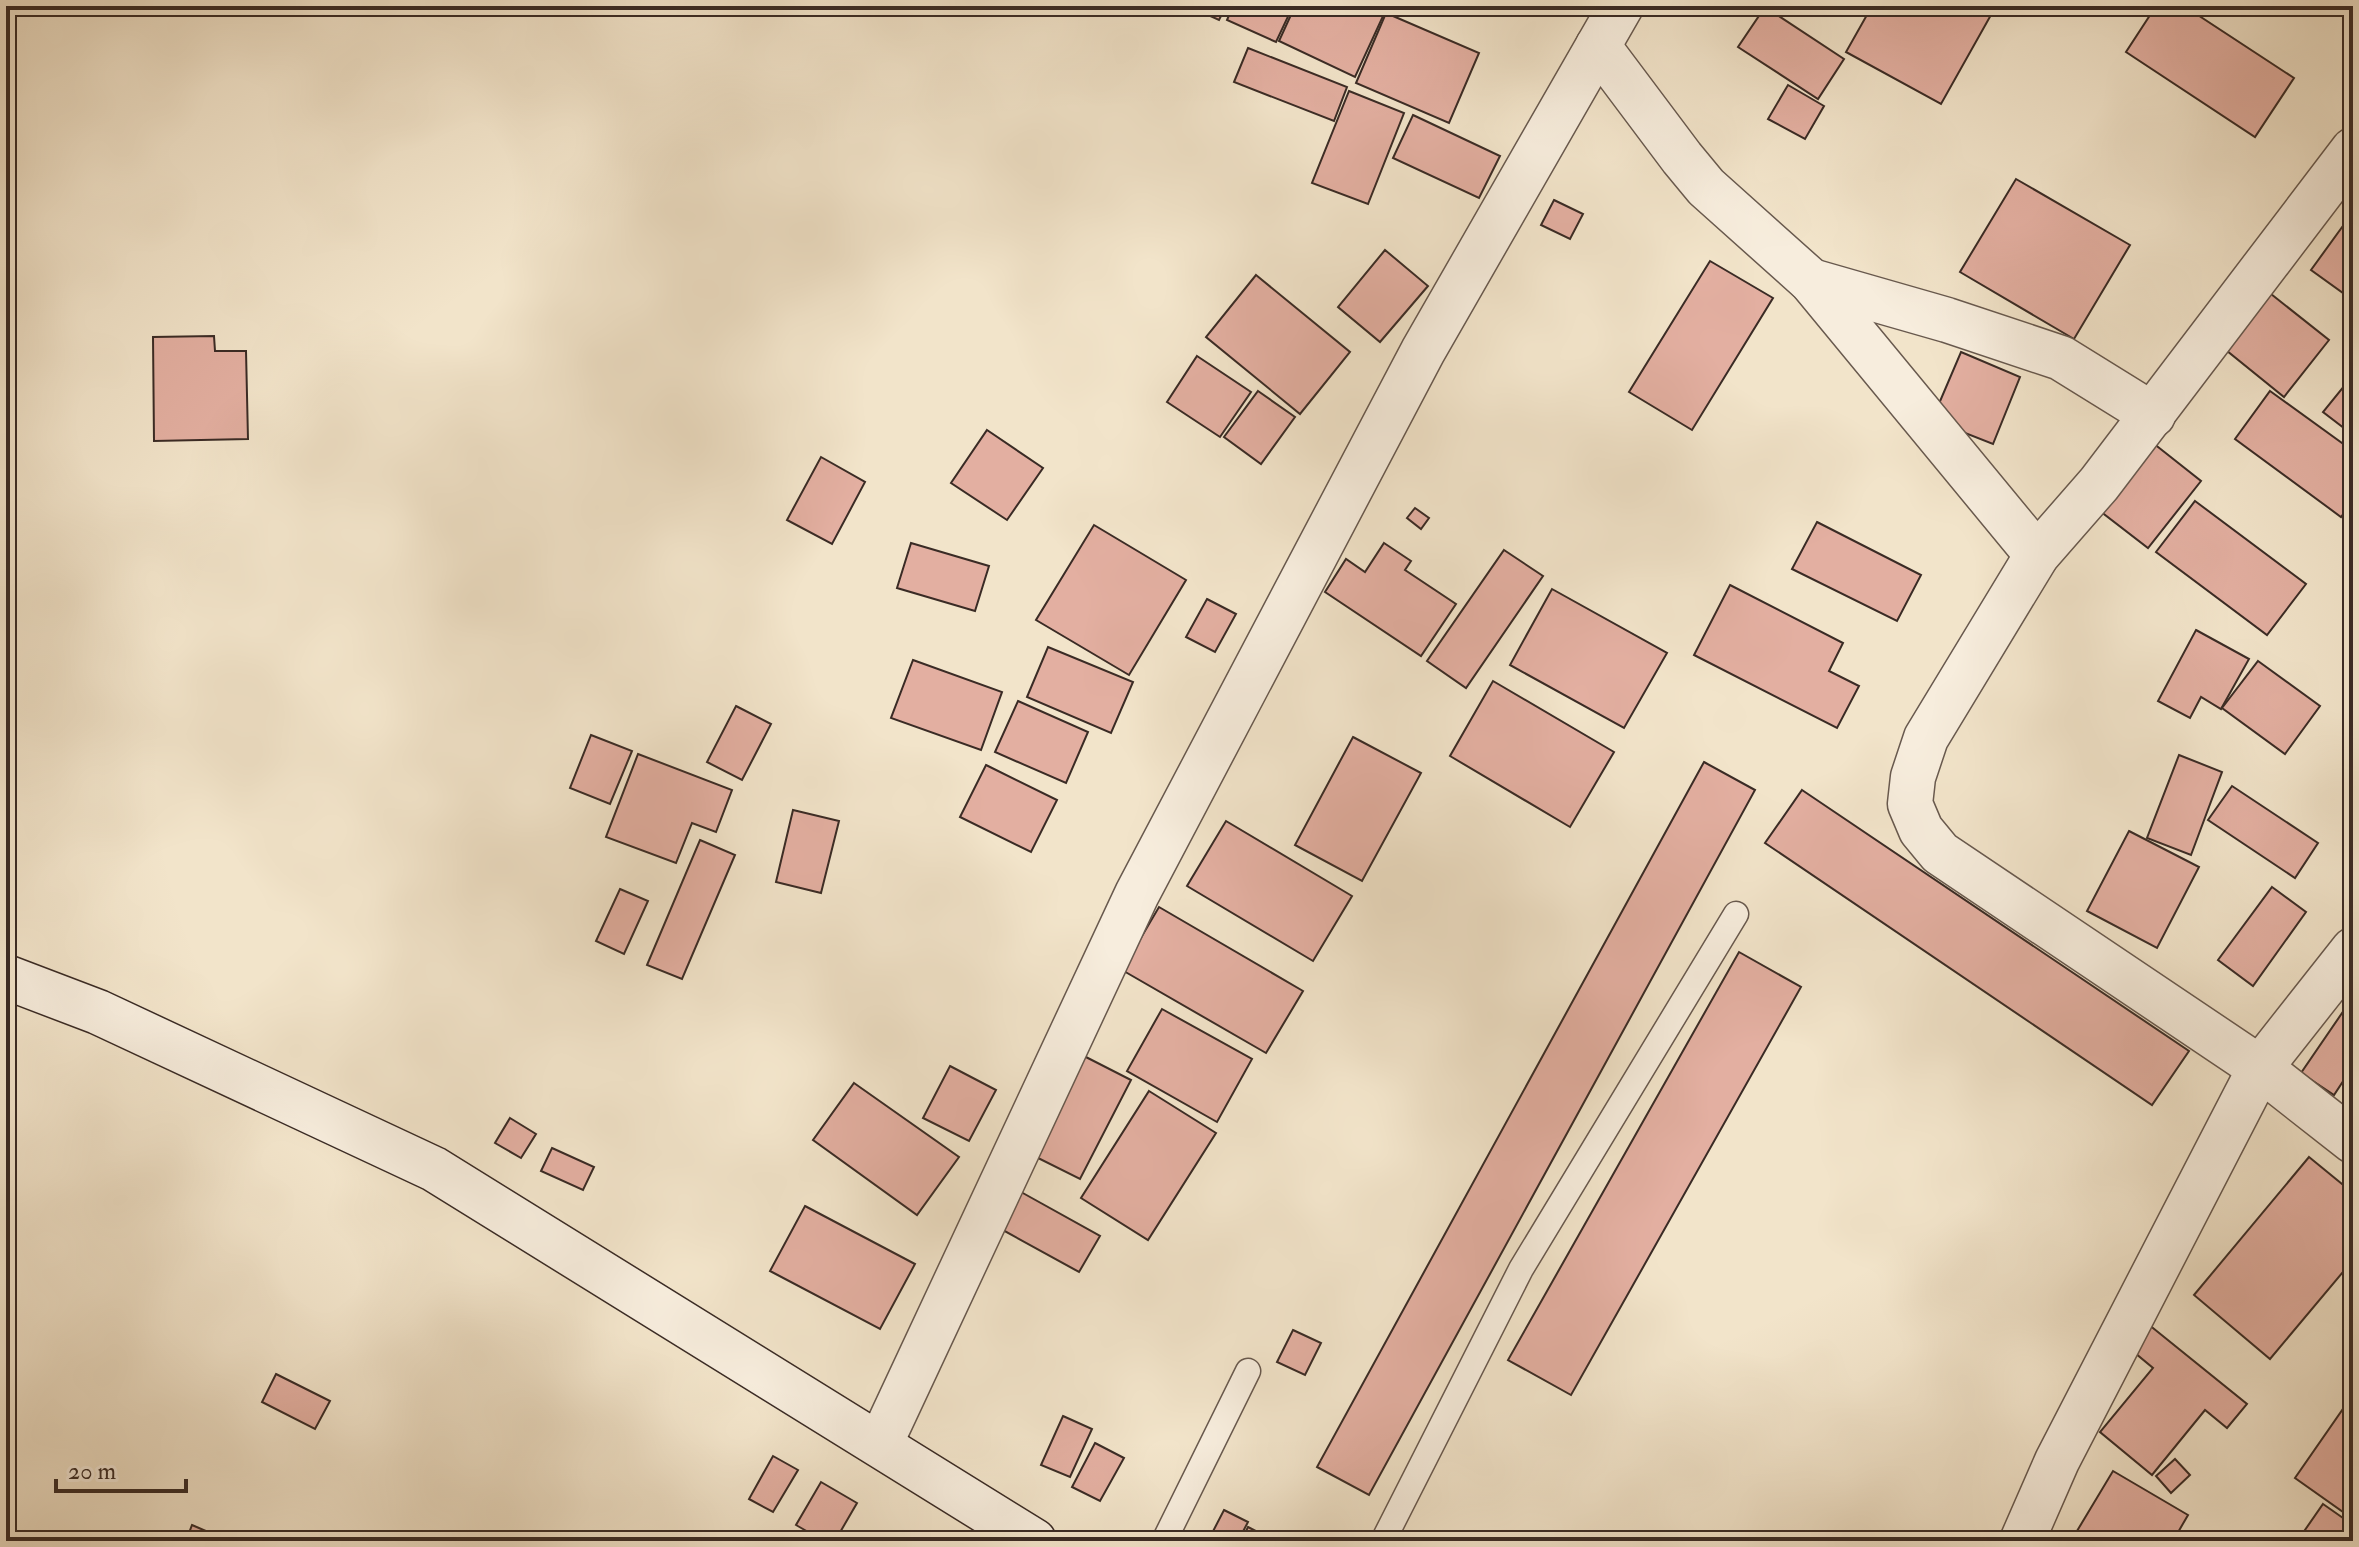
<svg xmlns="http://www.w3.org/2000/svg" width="2359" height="1547" font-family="'IM FELL Double Pica',serif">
<rect width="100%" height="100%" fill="#f2e4ca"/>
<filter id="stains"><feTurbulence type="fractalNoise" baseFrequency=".0025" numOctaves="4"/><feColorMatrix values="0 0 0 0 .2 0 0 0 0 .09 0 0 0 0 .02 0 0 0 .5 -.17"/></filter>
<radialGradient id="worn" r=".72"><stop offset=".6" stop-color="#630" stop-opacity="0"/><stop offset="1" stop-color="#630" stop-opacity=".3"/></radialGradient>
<g fill="#e3afa1" stroke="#3a2b25" stroke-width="2">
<polygon points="1188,6 1226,6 1219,20"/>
<polygon points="1233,6 1293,6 1276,42 1227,20"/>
<polygon points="1295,6 1367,6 1384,14 1355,77 1279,41"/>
<polygon points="1872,6 1996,6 1941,104 1846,52"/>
<polygon points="2156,6 2184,6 2294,78 2255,137 2126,52"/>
<polygon points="1765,7 1844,59 1818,99 1738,47"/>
<polygon points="1386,13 1479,53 1449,123 1356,83"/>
<polygon points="1248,48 1347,87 1334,121 1234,82"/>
<polygon points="1788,85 1824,106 1805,139 1768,119"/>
<polygon points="1349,91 1404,113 1368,204 1312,183"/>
<polygon points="1413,115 1500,156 1479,198 1393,158"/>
<polygon points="2016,179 2130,245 2074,339 1960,272"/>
<polygon points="1554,200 1583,214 1570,239 1541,225"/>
<polygon points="2353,212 2353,294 2350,298 2311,270"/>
<polygon points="1385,250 1428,286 1380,342 1338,307"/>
<polygon points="1710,261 1773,298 1692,430 1629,392"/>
<polygon points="1256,275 1350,352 1300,414 1206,337"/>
<polygon points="2266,290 2329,340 2284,397 2221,346"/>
<polygon points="214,336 215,351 246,351 248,439 154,441 153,337"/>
<polygon points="1961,352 2020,377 1993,444 1932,420"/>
<polygon points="1197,356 1251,392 1220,437 1167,402"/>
<polygon points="2353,375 2353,435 2323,412"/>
<polygon points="1258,391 1295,417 1261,464 1224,437"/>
<polygon points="2270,391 2353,451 2353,501 2341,517 2235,439"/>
<polygon points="987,430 1043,468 1007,520 951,483"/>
<polygon points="2153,443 2201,481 2148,548 2100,511"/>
<polygon points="821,457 865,482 832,544 787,520"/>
<polygon points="2195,501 2306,584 2267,635 2156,552"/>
<polygon points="1415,508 1429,518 1421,529 1407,518"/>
<polygon points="1817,522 1921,575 1897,621 1792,569"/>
<polygon points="1094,525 1186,580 1129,675 1036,620"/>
<polygon points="911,543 989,566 975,611 897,588"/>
<polygon points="1384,543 1411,561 1405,570 1456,604 1421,656 1325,592 1346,559 1365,572"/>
<polygon points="1504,550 1543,576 1466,688 1427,661"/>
<polygon points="1730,585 1843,643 1829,671 1859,686 1837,728 1694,655"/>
<polygon points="1552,589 1667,653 1624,728 1510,665"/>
<polygon points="1207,599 1236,614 1215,652 1186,637"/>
<polygon points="2196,630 2249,659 2221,709 2201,697 2190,718 2158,701"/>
<polygon points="1048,647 1133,682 1111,733 1027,697"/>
<polygon points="913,660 1002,692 981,750 891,718"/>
<polygon points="2258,661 2320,706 2285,754 2222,708"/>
<polygon points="1493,681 1614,752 1570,827 1450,756"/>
<polygon points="1018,701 1088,732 1066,783 995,752"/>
<polygon points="736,706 771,724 742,780 707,762"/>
<polygon points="591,735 632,751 610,804 570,788"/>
<polygon points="1353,737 1421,773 1362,881 1295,845"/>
<polygon points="638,754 732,790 716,832 692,823 676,863 606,837"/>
<polygon points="2179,755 2222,772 2191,855 2147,838"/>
<polygon points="1704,762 1755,790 1369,1495 1317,1467"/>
<polygon points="986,765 1057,800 1031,852 960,817"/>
<polygon points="2232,786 2318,843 2295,878 2208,820"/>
<polygon points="1802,790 2189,1051 2152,1105 1765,843"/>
<polygon points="793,810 839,821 821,893 776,882"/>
<polygon points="1226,821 1352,896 1313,961 1187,886"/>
<polygon points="2129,831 2199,867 2157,948 2087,911"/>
<polygon points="700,840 735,855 682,979 647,965"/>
<polygon points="2272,887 2306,912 2253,986 2218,960"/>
<polygon points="620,889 648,901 624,954 596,941"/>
<polygon points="1159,907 1303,991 1266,1053 1122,970"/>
<polygon points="1739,952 1801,987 1571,1395 1508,1360"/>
<polygon points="2353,997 2353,1066 2334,1095 2301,1073"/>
<polygon points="1162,1009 1252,1059 1217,1122 1127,1071"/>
<polygon points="1080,1054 1131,1080 1080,1179 1028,1153"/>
<polygon points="950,1066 996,1090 969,1141 923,1118"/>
<polygon points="854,1083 959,1157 917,1215 813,1140"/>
<polygon points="1149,1091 1216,1133 1148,1240 1081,1198"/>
<polygon points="510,1118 536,1134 521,1158 495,1143"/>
<polygon points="552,1148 594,1167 583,1190 541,1171"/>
<polygon points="2309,1157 2353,1193 2353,1260 2270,1359 2194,1295"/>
<polygon points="1021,1192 1100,1236 1079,1272 1001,1229"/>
<polygon points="805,1206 915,1264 880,1329 770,1271"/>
<polygon points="2148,1324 2247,1404 2227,1428 2205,1410 2152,1475 2100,1432 2153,1368 2129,1348"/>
<polygon points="1293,1330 1321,1343 1305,1375 1277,1362"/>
<polygon points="276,1374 330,1401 315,1429 262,1402"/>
<polygon points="2345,1406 2353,1412 2353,1519 2295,1478"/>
<polygon points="1063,1416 1092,1429 1070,1477 1041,1465"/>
<polygon points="1095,1443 1124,1458 1100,1501 1072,1487"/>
<polygon points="773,1456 798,1470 773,1512 749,1499"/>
<polygon points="2175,1459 2190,1475 2171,1493 2156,1476"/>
<polygon points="2113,1471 2188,1515 2173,1541 2071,1541"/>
<polygon points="821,1482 857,1503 835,1541 824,1541 796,1525"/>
<polygon points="2323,1504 2353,1525 2353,1541 2298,1540"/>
<polygon points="1224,1510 1248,1522 1238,1541 1208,1541"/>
<polygon points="192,1525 220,1537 219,1541 186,1541"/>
<polygon points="1248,1527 1275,1541 1241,1541"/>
</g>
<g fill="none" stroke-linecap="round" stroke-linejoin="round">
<g stroke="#68594e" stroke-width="27">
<g id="lane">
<polyline points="1164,1541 1248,1371"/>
<polyline points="1383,1541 1521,1269 1736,914"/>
</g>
</g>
<g stroke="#68594e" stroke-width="47">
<g id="street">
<polyline points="1598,46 1682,158 1706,187 1811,281 2037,555"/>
<polyline points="2353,150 2099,484 2037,555 1926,738 1913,777 1910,804 1921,830 1940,853 2260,1068 2353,1141"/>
<polyline points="1811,281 1947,320 2061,358 2153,415"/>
<polyline points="880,1444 1137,894 1423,351 1621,6"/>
<polyline points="2022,1541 2057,1461 2260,1068 2353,950"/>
</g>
</g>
<g stroke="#3a2b25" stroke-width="47">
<polyline id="secondary" points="6,977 98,1012 434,1169 1034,1541"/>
</g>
<use href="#lane" stroke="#f7eddd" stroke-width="24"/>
<use href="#street" stroke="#f7eddd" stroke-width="44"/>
<use href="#secondary" stroke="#f7eddd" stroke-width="44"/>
</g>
<rect width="2359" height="1547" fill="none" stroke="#f2e4ca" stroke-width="32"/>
<rect x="8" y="8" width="2343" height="1531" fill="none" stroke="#3a2b25" stroke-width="4"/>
<rect x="16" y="16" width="2327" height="1515" fill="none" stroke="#3a2b25" stroke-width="2"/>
<path d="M56 1479v12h130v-12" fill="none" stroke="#3a2b25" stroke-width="4"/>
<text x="68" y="1479" font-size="24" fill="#3a2b25" stroke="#f7eddd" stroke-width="6" paint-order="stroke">20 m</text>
<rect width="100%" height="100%" filter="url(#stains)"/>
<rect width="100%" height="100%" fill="url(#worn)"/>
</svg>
